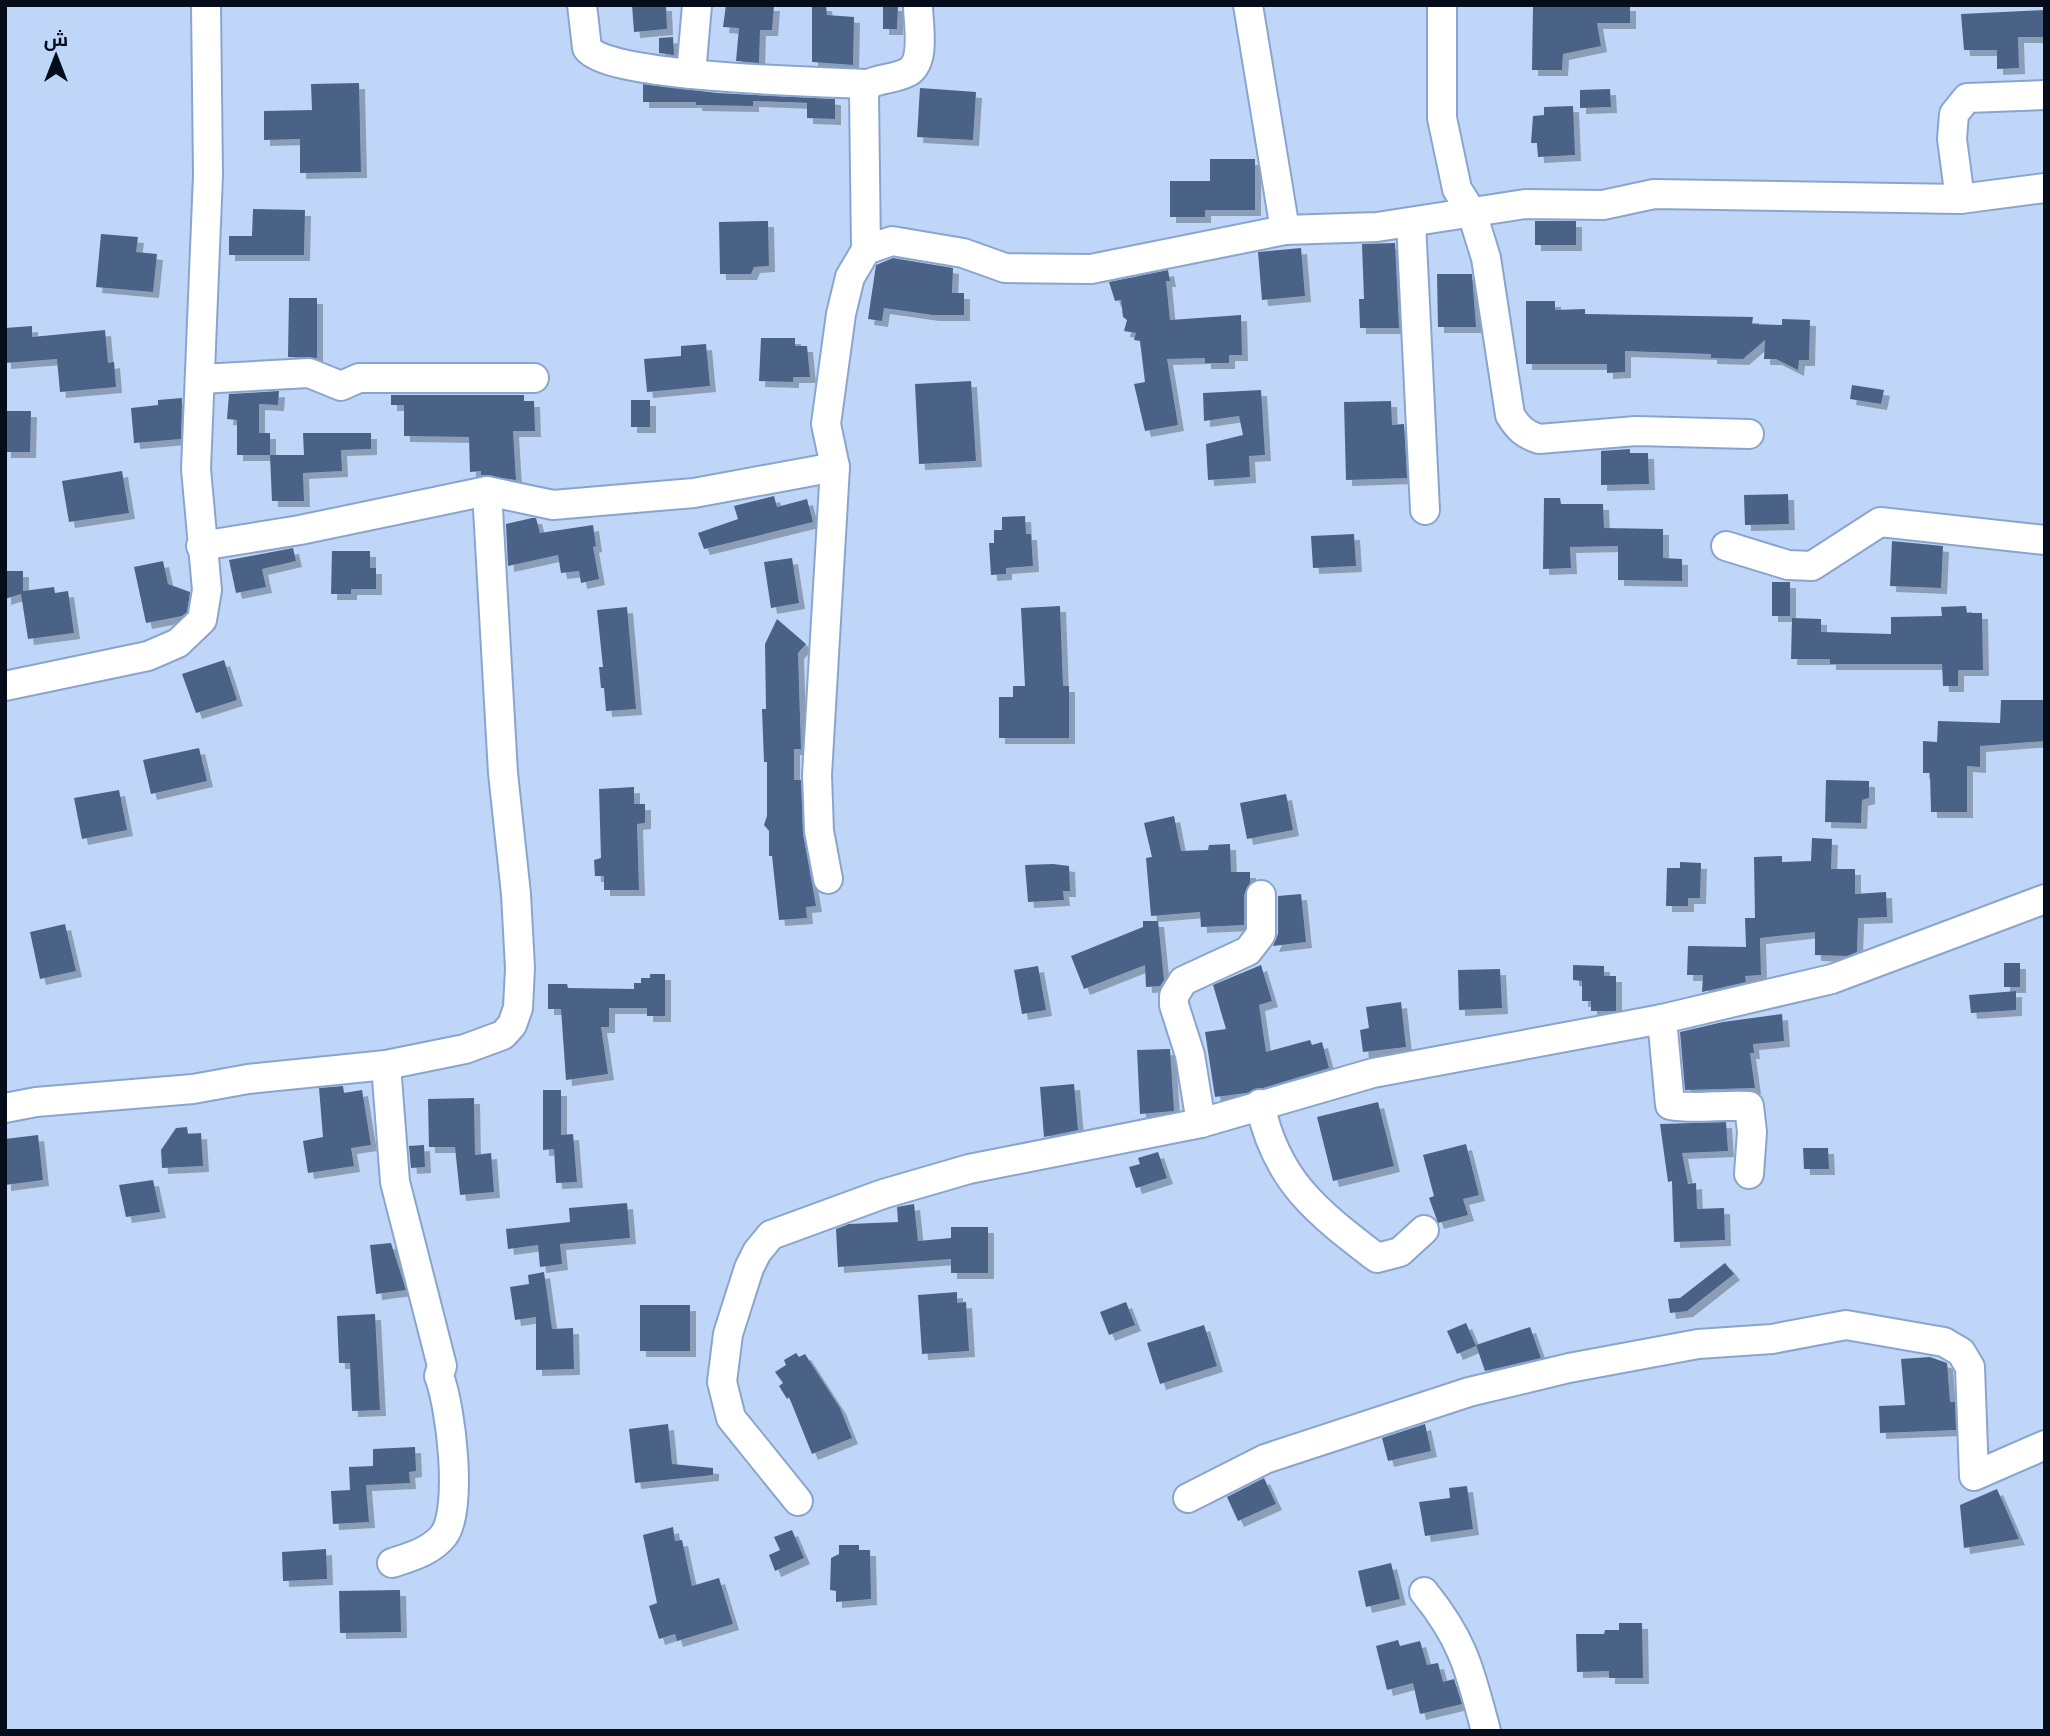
<svg xmlns="http://www.w3.org/2000/svg" width="2050" height="1736" font-family="'PT Serif',Cairo,serif">
<defs>
<filter id="shadow"><feDropShadow dx="6" dy="6" stdDeviation="0" flood-color="#0004"/></filter>
</defs>
<rect width="100%" height="100%" fill="#bfd6f8"/>
<g fill="#4b6287" filter="url(#shadow)">
<polygon points="632,5 666,5 667,29 634,32"/>
<polygon points="726,5 774,5 772,30 760,30 759,63 736,61 739,28 723,27"/>
<polygon points="812,5 826,5 827,15 854,17 853,65 812,62"/>
<polygon points="883,5 898,5 897,29 883,29"/>
<polygon points="1533,5 1630,5 1630,23 1597,23 1601,46 1563,54 1562,70 1532,70"/>
<polygon points="2045,10 2045,37 2018,37 2019,68 1997,69 1997,50 1964,50 1961,14"/>
<polygon points="673,37 674,55 659,53 659,38"/>
<polygon points="359,83 361,172 300,173 300,139 264,140 264,111 312,110 311,84"/>
<polygon points="643,84 717,93 835,99 835,119 807,118 807,103 753,101 753,106 696,105 696,102 643,102"/>
<polygon points="920,88 976,92 973,140 917,137"/>
<polygon points="1610,89 1611,107 1580,108 1580,90"/>
<polygon points="1573,106 1575,155 1538,157 1537,143 1531,143 1533,116 1544,115 1544,107"/>
<polygon points="1210,159 1255,159 1255,210 1205,210 1205,217 1170,217 1170,181 1210,181"/>
<polygon points="253,209 305,210 304,255 229,255 229,236 252,236"/>
<polygon points="768,221 769,266 754,267 751,274 720,274 719,222"/>
<rect x="1535" y="221" width="41" height="24"/>
<polygon points="101,234 138,237 136,252 157,254 153,292 96,287"/>
<polygon points="1395,243 1399,328 1360,328 1359,299 1364,299 1362,244"/>
<polygon points="1301,248 1305,296 1262,300 1258,252"/>
<polygon points="893,258 953,268 952,293 964,293 964,315 933,315 884,308 882,321 868,319 876,265"/>
<polygon points="1168,270 1170,281 1166,281 1170,320 1241,315 1242,355 1229,355 1229,363 1205,363 1205,358 1167,359 1178,425 1145,431 1134,384 1145,382 1140,341 1134,340 1136,333 1124,331 1127,320 1123,317 1121,300 1115,301 1109,282"/>
<polygon points="1437,274 1472,274 1476,327 1438,327"/>
<polygon points="289,298 317,298 317,358 288,357"/>
<polygon points="1526,301 1555,301 1555,310 1585,309 1585,314 1753,317 1752,324 1782,325 1782,319 1810,320 1809,360 1799,360 1798,370 1776,359 1764,359 1765,340 1743,359 1711,358 1711,354 1625,351 1625,372 1607,373 1607,364 1526,364"/>
<polygon points="32,326 32,337 105,330 108,363 114,362 116,387 60,392 57,359 5,363 5,328"/>
<polygon points="761,338 795,338 795,346 807,346 810,377 793,377 793,382 759,381"/>
<polygon points="706,344 710,386 647,392 644,359 681,356 681,346"/>
<polygon points="971,381 976,461 919,464 915,384"/>
<polygon points="1852,385 1884,390 1881,404 1850,399"/>
<polygon points="1261,390 1265,455 1249,456 1250,477 1208,480 1206,444 1243,435 1239,416 1204,421 1203,393"/>
<polygon points="279,391 278,405 259,404 259,433 270,433 270,455 237,455 237,420 227,419 229,394"/>
<polygon points="391,395 524,395 524,401 534,401 535,431 513,431 516,480 481,475 481,471 470,472 469,437 404,436 404,405 391,405"/>
<polygon points="182,398 181,439 134,443 131,408 158,405 158,400"/>
<rect x="631" y="400" width="19" height="27"/>
<polygon points="1391,401 1392,425 1404,424 1407,478 1346,480 1344,402"/>
<polygon points="5,411 31,411 30,452 5,452"/>
<polygon points="303,433 371,433 371,449 341,450 342,471 303,473 304,501 272,501 270,455 304,455"/>
<polygon points="1630,449 1630,453 1648,453 1649,484 1601,485 1601,451"/>
<polygon points="122,471 129,513 69,522 62,481"/>
<polygon points="1788,494 1789,524 1745,525 1744,495"/>
<polygon points="774,496 777,507 807,499 813,522 704,549 698,533 738,519 734,506"/>
<polygon points="1544,498 1560,498 1561,504 1603,504 1604,528 1663,529 1663,558 1682,559 1682,581 1618,580 1618,546 1570,547 1571,568 1543,569"/>
<polygon points="1025,516 1026,534 1031,534 1033,566 1006,568 1006,574 991,575 989,543 994,543 994,530 1002,530 1002,517"/>
<polygon points="532,518 536,518 540,533 593,525 596,546 593,547 599,579 581,583 579,571 561,573 558,555 508,566 506,524"/>
<polygon points="1354,534 1356,566 1313,568 1311,536"/>
<polygon points="1892,541 1943,546 1941,588 1890,586"/>
<polygon points="293,548 296,561 262,569 266,587 236,593 229,560"/>
<polygon points="332,551 370,551 370,568 376,568 376,589 351,589 351,594 331,594"/>
<polygon points="792,558 799,603 771,608 764,562"/>
<polygon points="163,561 168,584 190,592 187,612 182,616 146,623 134,567"/>
<polygon points="5,571 23,571 23,591 54,587 55,593 68,591 74,633 28,639 21,594 5,599"/>
<rect x="1772" y="582" width="18" height="34"/>
<polygon points="1060,606 1063,686 1069,686 1069,738 999,738 999,697 1013,697 1013,686 1025,686 1021,608"/>
<polygon points="1966,606 1967,613 1982,613 1983,670 1958,670 1958,686 1943,686 1942,664 1830,664 1830,659 1791,659 1792,618 1821,619 1821,632 1891,634 1891,617 1942,616 1941,607"/>
<polygon points="627,607 636,709 606,711 604,688 601,688 599,667 603,667 597,610"/>
<polygon points="777,619 806,644 798,653 801,749 794,749 794,780 801,780 803,834 816,906 806,907 807,918 779,920 772,856 769,856 769,831 764,825 767,816 767,762 764,762 762,709 766,709 765,644"/>
<polygon points="224,660 237,700 196,713 182,674"/>
<polygon points="2001,700 2045,700 2045,741 1980,746 1980,767 1967,766 1967,812 1931,812 1930,773 1923,773 1923,741 1937,742 1938,721 2000,723"/>
<polygon points="199,748 207,781 151,794 143,760"/>
<polygon points="1826,780 1869,781 1869,798 1862,800 1861,823 1825,822"/>
<polygon points="634,787 634,804 645,804 645,823 637,824 639,890 604,890 604,876 595,876 594,860 601,858 599,789"/>
<polygon points="119,790 127,830 82,839 74,798"/>
<polygon points="1286,794 1293,830 1247,839 1240,803"/>
<polygon points="1174,816 1181,851 1208,850 1209,845 1230,844 1231,872 1250,872 1250,883 1244,895 1244,925 1201,927 1200,912 1151,916 1146,858 1152,857 1144,823"/>
<polygon points="1812,838 1832,839 1831,869 1855,869 1855,894 1886,892 1887,917 1858,918 1857,952 1847,956 1815,955 1815,932 1760,938 1761,975 1745,976 1746,982 1702,992 1703,975 1687,975 1688,946 1746,947 1745,918 1755,918 1754,857 1782,856 1782,862 1811,861"/>
<polygon points="1680,862 1701,863 1700,898 1688,898 1688,906 1666,906 1667,868 1680,868"/>
<polygon points="1053,864 1069,866 1070,891 1063,891 1064,900 1028,902 1025,865"/>
<polygon points="1301,894 1306,942 1273,946 1278,934 1278,896"/>
<polygon points="1143,921 1158,921 1164,980 1160,986 1146,987 1145,965 1084,989 1071,956 1143,927"/>
<polygon points="65,924 76,971 40,979 30,932"/>
<rect x="2004" y="963" width="16" height="24"/>
<polygon points="1261,965 1272,1001 1259,1005 1266,1052 1310,1040 1312,1045 1322,1042 1329,1068 1246,1093 1215,1097 1205,1032 1226,1029 1213,985"/>
<polygon points="1573,965 1604,966 1604,976 1616,976 1616,1011 1591,1011 1591,1001 1582,1001 1582,981 1573,980"/>
<polygon points="1038,966 1046,1010 1022,1014 1014,970"/>
<polygon points="1500,969 1502,1008 1459,1010 1458,970"/>
<polygon points="650,974 665,974 665,1016 647,1016 647,1008 609,1008 609,1027 601,1027 608,1074 566,1080 561,1009 548,1009 548,984 567,984 568,988 634,989 634,983 641,983 641,978 650,978"/>
<polygon points="2016,991 2016,1010 1971,1013 1969,995"/>
<polygon points="1401,1002 1406,1047 1363,1052 1360,1030 1369,1028 1366,1007"/>
<polygon points="1782,1014 1784,1041 1753,1044 1754,1053 1750,1053 1755,1088 1685,1090 1680,1032 1723,1022"/>
<polygon points="1170,1049 1174,1111 1140,1114 1137,1050"/>
<polygon points="1074,1084 1078,1130 1044,1137 1040,1087"/>
<polygon points="343,1086 344,1093 362,1090 371,1145 351,1148 354,1166 308,1173 303,1141 323,1137 319,1088"/>
<polygon points="543,1090 561,1090 561,1135 573,1134 577,1182 556,1183 554,1149 543,1150"/>
<polygon points="474,1098 475,1155 491,1153 494,1192 460,1195 455,1147 429,1147 428,1099"/>
<polygon points="1378,1102 1394,1166 1333,1181 1317,1117"/>
<polygon points="1726,1122 1728,1151 1682,1153 1688,1184 1696,1183 1697,1209 1724,1208 1725,1240 1674,1242 1672,1181 1668,1182 1660,1124"/>
<polygon points="187,1127 188,1134 201,1133 203,1166 162,1168 161,1150 176,1128"/>
<polygon points="38,1135 43,1180 5,1185 5,1139"/>
<polygon points="1466,1144 1479,1195 1463,1199 1468,1215 1438,1223 1429,1198 1434,1196 1423,1155"/>
<polygon points="424,1145 425,1167 411,1168 409,1146"/>
<polygon points="1803,1148 1828,1148 1829,1169 1804,1169"/>
<polygon points="1158,1152 1167,1178 1136,1188 1129,1167 1140,1164 1138,1158"/>
<polygon points="153,1180 160,1212 126,1217 119,1185"/>
<polygon points="627,1203 630,1238 560,1244 562,1264 540,1267 538,1245 508,1249 506,1229 570,1222 569,1208"/>
<polygon points="914,1204 918,1241 951,1238 951,1227 988,1227 988,1273 951,1273 951,1259 838,1267 836,1229 849,1224 898,1222 897,1207"/>
<polygon points="391,1243 406,1290 376,1294 370,1245"/>
<polygon points="1725,1263 1734,1274 1687,1311 1670,1313 1668,1299 1680,1298"/>
<polygon points="544,1272 552,1329 573,1328 574,1369 536,1370 536,1317 515,1320 510,1287 529,1284 528,1275"/>
<polygon points="957,1292 957,1303 966,1302 969,1351 922,1354 918,1295"/>
<polygon points="1126,1302 1135,1325 1109,1335 1100,1312"/>
<rect x="640" y="1305" width="50" height="46"/>
<polygon points="375,1314 380,1410 352,1411 350,1363 339,1363 337,1316"/>
<polygon points="1466,1323 1476,1346 1457,1354 1447,1331"/>
<polygon points="1204,1325 1217,1366 1160,1384 1147,1343"/>
<polygon points="1530,1327 1541,1358 1485,1371 1476,1345"/>
<polygon points="796,1353 799,1357 805,1354 840,1408 852,1438 812,1454 789,1397 787,1399 779,1386 783,1383 775,1372 786,1365 784,1360"/>
<polygon points="1930,1357 1947,1363 1950,1402 1955,1402 1956,1430 1880,1433 1879,1406 1905,1405 1901,1359"/>
<polygon points="668,1424 672,1464 713,1468 713,1475 635,1483 629,1429"/>
<polygon points="1425,1424 1431,1451 1388,1461 1382,1438"/>
<polygon points="415,1447 416,1471 409,1472 410,1483 366,1485 369,1522 333,1524 331,1491 350,1490 349,1467 373,1466 373,1449"/>
<polygon points="1264,1478 1276,1504 1238,1521 1227,1497"/>
<polygon points="1467,1486 1473,1529 1425,1536 1419,1502 1450,1498 1449,1488"/>
<polygon points="1997,1489 2019,1539 1964,1548 1960,1505"/>
<polygon points="673,1527 675,1541 682,1540 692,1586 719,1578 733,1624 677,1641 675,1634 659,1639 649,1606 657,1603 643,1535"/>
<polygon points="792,1530 804,1558 775,1571 769,1555 780,1550 774,1537"/>
<polygon points="839,1545 859,1545 859,1550 870,1550 871,1599 836,1602 836,1591 830,1590 831,1558 839,1554"/>
<polygon points="326,1549 327,1579 283,1581 282,1552"/>
<polygon points="1391,1563 1400,1599 1366,1607 1358,1571"/>
<polygon points="400,1590 401,1632 340,1633 339,1591"/>
<polygon points="1619,1623 1642,1623 1643,1678 1609,1678 1609,1671 1577,1672 1576,1634 1604,1634 1605,1630 1619,1630"/>
<polygon points="1398,1640 1400,1646 1420,1641 1427,1665 1438,1663 1443,1682 1454,1679 1462,1704 1420,1714 1413,1683 1387,1690 1376,1646"/>
</g>
<g fill="none" stroke-linecap="round" stroke-linejoin="round">
<g stroke="#8aa5cd" stroke-width="32">
<g id="minor">
<path d="M 582,5 L 587,48 C 605,78 826,82 869,84"/>
<polyline points="1248,5 1285,230"/>
<path d="M 1442,5 L 1442,118 L 1457,189 L 1472,213 L 1486,258 L 1510,415 C 1518,428 1524,434 1539,439 L 1636,431 L 1749,434"/>
<polyline points="691,74 697,5"/>
<polyline points="1960,199 1952,139 1954,114 1967,98 2045,95"/>
<polyline points="1411,222 1425,510"/>
<path d="M 866,250 L 864,93 L 869,84 C 881,78 894,79 906,73 C 927,64 918,24 918,5"/>
<polyline points="200,379 309,373 341,386 359,378 534,378"/>
<polyline points="201,546 300,530 487,491 553,505 694,493 835,467 826,424 841,314 850,277 866,250 892,241 963,253 1005,268 1091,269 1285,230 1377,227 1525,204 1603,205 1654,194 1960,199 2045,188"/>
<polyline points="1726,546 1788,565 1812,566 1880,522 2045,540"/>
<polyline points="5,686 148,656 178,643 202,620 207,590 196,469 208,175 206,5"/>
<polyline points="828,879 819,831 817,775 835,467"/>
<path d="M 1662,1019 L 1670,1105 C 1696,1110 1722,1104 1749,1106 L 1752,1132 L 1749,1174"/>
<path d="M 386,1065 L 395,1182 L 442,1366 L 439,1376 C 451,1407 463,1508 444,1535 C 432,1551 410,1557 392,1563"/>
<path d="M 1260,1104 C 1276,1181 1317,1212 1377,1258 L 1400,1252 L 1424,1230"/>
<polyline points="5,1108 36,1102 193,1089 248,1079 386,1065 465,1049 503,1035 512,1025 518,1008 520,968 516,894 503,773 487,491"/>
<polyline points="1201,1123 1190,1055 1174,1005 1174,996 1183,981 1248,951 1261,934 1261,895"/>
<polyline points="1188,1498 1265,1459 1469,1392 1569,1368 1698,1344 1772,1339 1846,1325 1944,1342 1961,1352 1970,1367 1974,1476 2045,1445"/>
<polyline points="798,1501 731,1418 722,1382 728,1334 749,1268 757,1252 771,1235 883,1194 969,1169 1201,1123 1373,1073 1662,1019 1832,979 2045,899"/>
<path d="M 1424,1592 C 1464,1641 1470,1671 1486,1731"/>
</g>
</g>
<use href="#minor" stroke="#fff" stroke-width="28"/>
</g>
<rect width="2050" height="1736" fill="none" stroke="#050d1b" stroke-width="14"/>
<g transform="translate(56 56)" stroke="#bfd6f8" stroke-width="5" paint-order="stroke">
<path d="M0-5L12 26L0 18L-12 26Z" fill="#050d1b"/>
<text y="-10" font-size="19" font-weight="bold" text-anchor="middle" fill="#050d1b">ش</text>
</g>
</svg>
